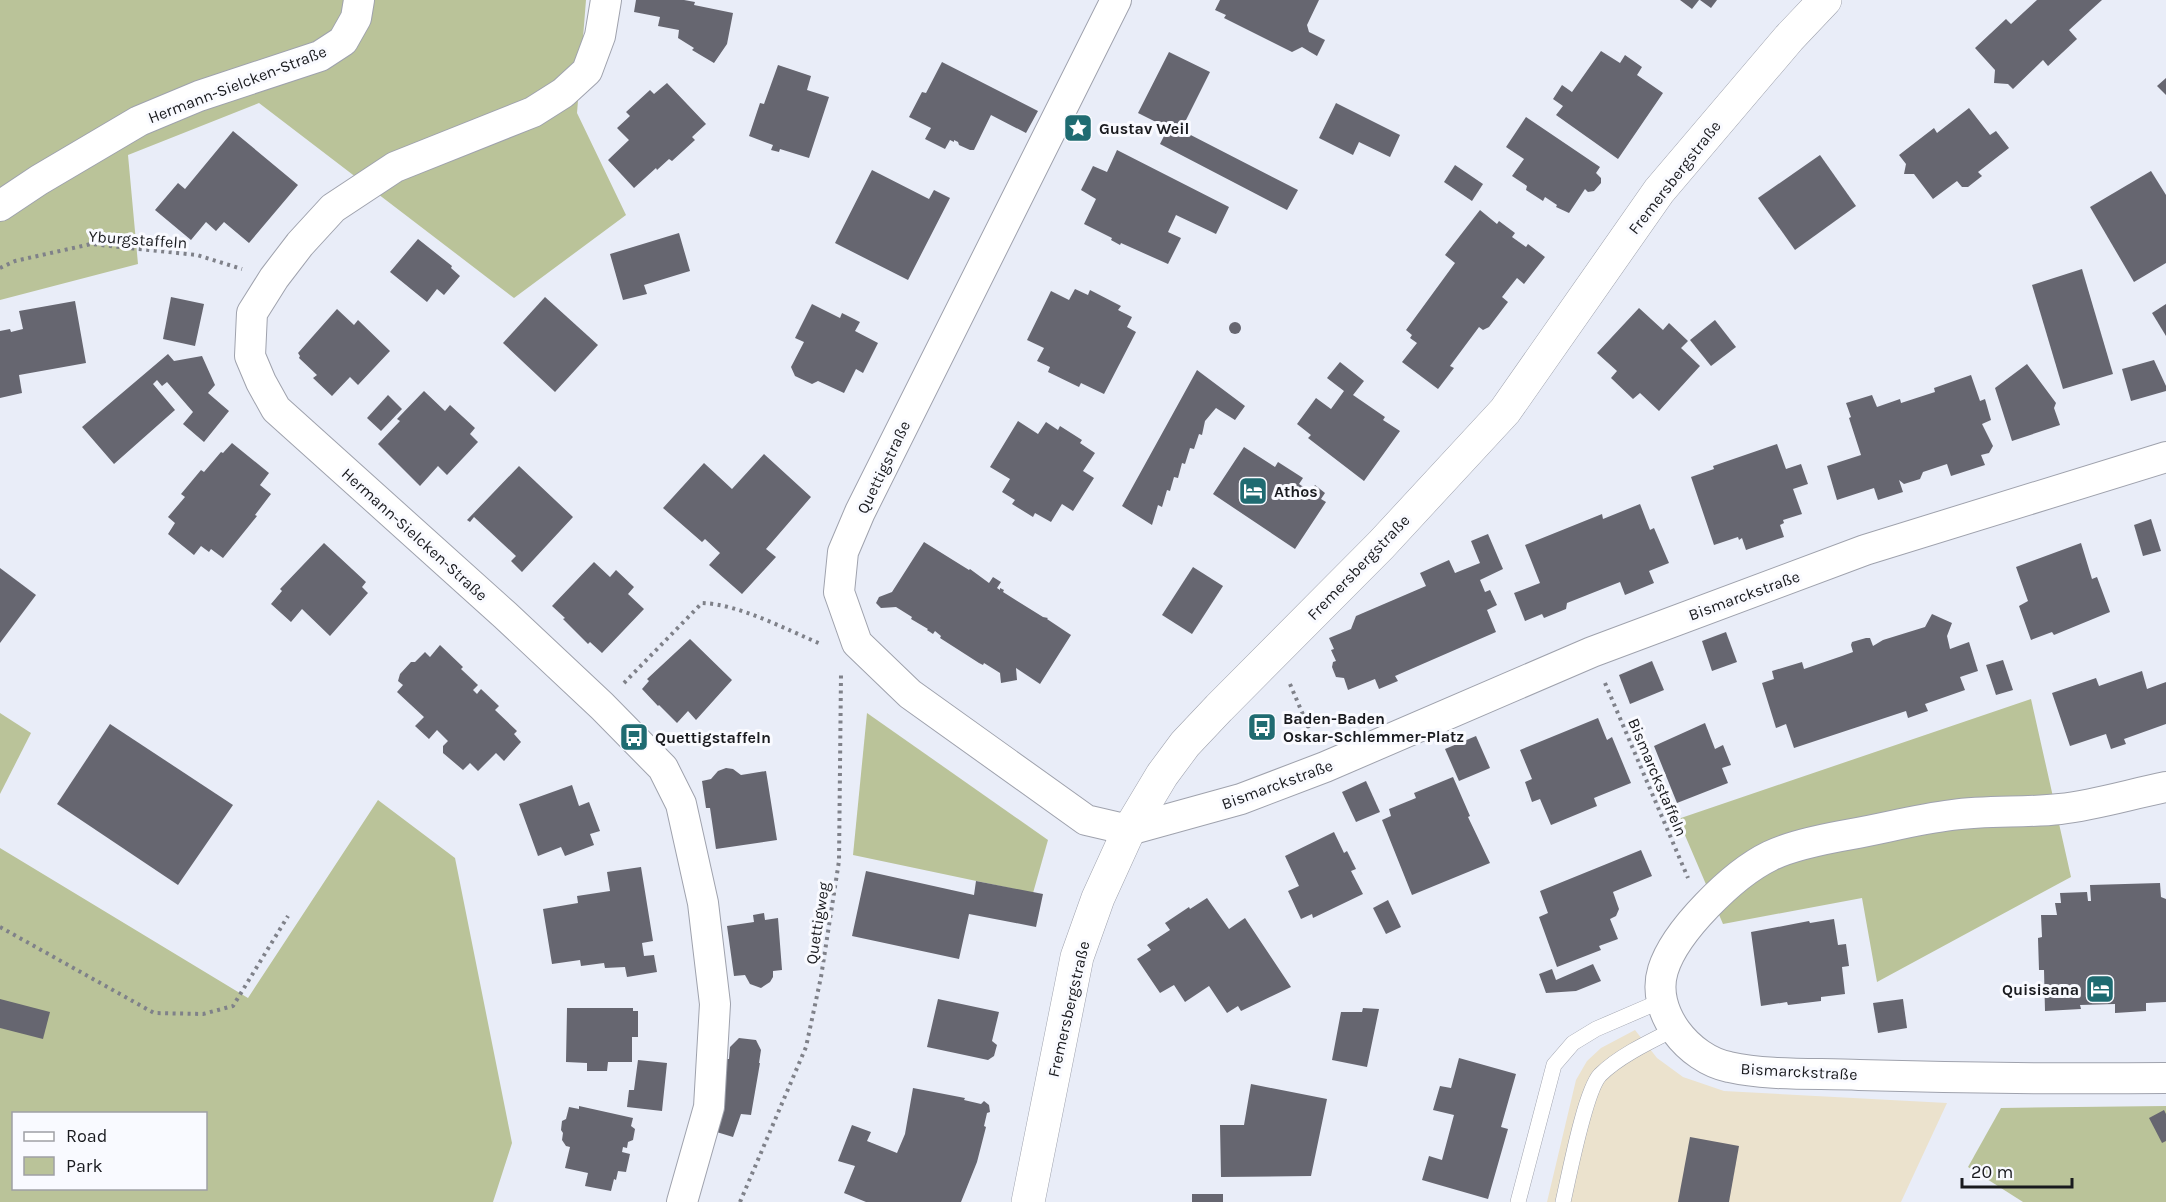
<svg xmlns="http://www.w3.org/2000/svg" width="2166" height="1202" font-family="Karla,sans-serif">
<rect width="100%" height="100%" fill="#e9edf8"/>
<polygon fill="#ebe2cd" points="1635,1030 1657,1058 1683,1077 1724,1091 1947,1103 1901,1202 1547,1202 1576,1080 1587,1061 1601,1048"/>
<g fill="#bac399" fill-rule="evenodd">
<polygon points="0,0 586,0 577,113 626,215 514,298 259,103 128,155 138,264 0,300"/>
<polygon points="2031,699 2071,877 1877,982 1862,898 1723,924 1678,819"/>
<polygon points="0,713 31,733 0,794"/>
<polygon points="867,713 1048,840 1033,893 853,855"/>
<path d="M 378,800 L 455,858 L 512,1143 L 493,1202 L 0,1202 L 0,848 L 248,998 ZM 14,1114 L 206,1114 L 206,1188 L 14,1188 Z"/>
<polygon points="2166,1106 2166,1202 2023,1202 1968,1167 2001,1108"/>
</g>
<g fill="#666670">
<polygon points="636,0 684,0 695,2 694,5 733,13 727,44 714,63 692,50 694,48 678,38 679,30 658,26 660,17 634,12"/>
<polygon points="1220,0 1319,0 1307,25 1309,32 1325,40 1317,56 1302,47 1292,52 1224,18 1226,15 1215,10"/>
<polygon points="1680,0 1699,0 1692,9"/>
<polygon points="1700,0 1717,0 1711,8"/>
<polygon points="2037,0 2102,0 2069,30 2077,39 2048,66 2043,60 2013,89 2008,84 1994,83 1995,70 1975,48 2006,19 2011,24"/>
<polygon points="1601,51 1620,63 1625,55 1642,67 1637,75 1663,93 1618,159 1556,115 1563,106 1553,99 1562,85 1572,92"/>
<polygon points="1169,52 1210,72 1181,130 1298,190 1287,210 1160,144 1168,128 1138,113"/>
<polygon points="942,62 1038,111 1026,133 991,115 974,150 970,150 959,145 958,142 954,140 954,142 950,140 945,149 925,139 931,128 909,117 922,92 926,93"/>
<polygon points="778,65 811,76 807,90 829,97 809,158 780,149 779,152 771,150 773,145 749,136 760,103 764,104"/>
<polygon points="2166,78 2166,95 2157,86"/>
<polygon points="667,83 706,124 692,137 695,140 672,161 669,159 657,170 656,168 634,188 608,160 629,140 617,128 630,116 626,112 650,90 654,94"/>
<polygon points="1336,103 1400,135 1390,157 1359,142 1353,155 1319,138"/>
<polygon points="1969,108 1990,135 1996,131 2009,148 1978,172 1982,176 1968,187 1962,187 1957,181 1933,199 1914,174 1904,174 1906,164 1899,155 1934,128 1937,133"/>
<polygon points="1526,117 1600,167 1596,173 1601,178 1601,183 1594,191 1588,192 1585,189 1569,213 1556,207 1557,205 1545,197 1543,201 1526,190 1527,186 1512,176 1524,159 1506,147"/>
<polygon points="233,131 298,185 249,243 224,222 216,231 206,222 191,240 155,210 178,183 185,189"/>
<polygon points="1117,150 1229,207 1216,234 1176,215 1168,232 1181,238 1168,264 1121,243 1120,245 1111,240 1112,238 1084,224 1096,199 1081,190 1093,166 1107,172"/>
<polygon points="1820,155 1856,206 1795,250 1758,198"/>
<polygon points="1455,165 1483,184 1472,201 1444,182"/>
<polygon points="872,170 929,199 934,190 950,198 908,280 835,243"/>
<polygon points="2151,171 2166,195 2166,263 2134,282 2090,207"/>
<polygon points="1480,210 1497,224 1499,221 1515,233 1512,237 1526,247 1528,244 1545,257 1524,284 1517,278 1502,297 1508,302 1489,327 1483,330 1479,327 1450,366 1454,368 1438,389 1402,362 1417,343 1410,338 1412,335 1406,330 1455,263 1445,255"/>
<polygon points="679,233 690,271 644,285 647,294 623,300 610,254"/>
<polygon points="418,239 452,266 451,268 460,276 444,295 437,289 427,302 390,272"/>
<polygon points="2082,269 2113,374 2063,389 2032,285"/>
<polygon points="1075,289 1088,295 1090,290 1121,306 1118,310 1132,317 1127,327 1136,332 1104,394 1081,383 1079,387 1048,372 1050,367 1037,361 1044,348 1027,340 1051,291 1069,300"/>
<polygon points="171,297 204,304 195,346 163,339"/>
<polygon points="545,297 598,345 555,392 503,343"/>
<polygon points="75,301 86,363 19,375 22,393 0,398 0,331 10,329 11,332 23,329 19,311"/>
<polygon points="812,304 840,318 842,313 860,322 855,331 878,343 863,373 856,369 844,393 818,381 812,384 795,376 791,367 804,342 795,338"/>
<polygon points="2166,304 2166,336 2152,313"/>
<polygon points="1639,308 1663,330 1669,323 1688,341 1681,348 1700,366 1659,411 1640,393 1633,399 1611,378 1617,371 1597,353"/>
<polygon points="337,309 354,325 358,320 390,351 358,385 350,377 332,396 313,378 317,375 299,358 300,356 298,353"/>
<polygon points="1715,320 1736,347 1711,366 1690,340"/>
<circle cx="1235" cy="328" r="6"/>
<polygon points="168,354 174,361 202,356 215,385 208,393 229,411 204,442 183,424 193,412 167,382 162,386 157,380 153,384 175,410 114,464 82,427"/>
<polygon points="2154,360 2166,386 2166,391 2131,401 2122,369"/>
<polygon points="1340,362 1364,381 1353,395 1385,417 1383,420 1400,431 1364,481 1308,438 1311,435 1297,424 1316,398 1331,409 1344,391 1327,378"/>
<polygon points="2027,364 2056,403 2054,408 2060,425 2012,441 1995,388"/>
<polygon points="1197,370 1245,406 1235,420 1216,408 1205,421 1202,435 1199,434 1194,449 1190,448 1185,464 1182,463 1178,478 1174,477 1170,491 1167,490 1162,507 1158,505 1152,525 1122,506"/>
<polygon points="1971,375 1980,401 1985,399 1991,420 1982,424 1993,446 1989,453 1981,455 1985,465 1951,476 1947,464 1923,472 1920,479 1904,484 1899,480 1903,492 1878,500 1874,488 1837,500 1827,466 1861,455 1849,418 1851,417 1846,403 1872,395 1877,407 1900,399 1901,403 1935,392 1934,388"/>
<polygon points="424,391 445,411 450,405 475,428 470,434 478,442 447,475 438,466 420,486 378,444 400,421 397,419"/>
<polygon points="388,395 402,409 381,431 367,418"/>
<polygon points="1018,421 1038,434 1046,422 1058,430 1060,426 1082,440 1080,443 1095,453 1083,471 1094,478 1073,511 1062,504 1051,522 1035,513 1033,517 1012,504 1015,500 1002,492 1010,479 990,467"/>
<polygon points="232,443 269,473 260,485 271,494 255,515 257,516 223,558 211,549 209,552 201,546 194,555 168,534 175,523 168,517 185,497 181,494 201,470 204,472 221,452 223,453"/>
<polygon points="1777,444 1786,469 1801,464 1808,484 1793,489 1802,514 1783,520 1784,523 1780,525 1784,537 1746,550 1742,538 1739,540 1738,537 1714,545 1691,477 1714,469 1713,466"/>
<polygon points="1244,447 1275,467 1278,462 1303,478 1299,484 1311,492 1315,485 1325,493 1321,499 1326,502 1295,549 1213,494"/>
<polygon points="764,454 811,497 766,549 776,557 742,594 709,565 720,553 705,539 702,542 663,508 704,463 732,489"/>
<polygon points="519,466 573,517 522,572 511,561 516,556 474,517 470,522 467,520"/>
<polygon points="1640,504 1650,530 1654,528 1669,563 1649,571 1654,583 1625,595 1620,582 1567,603 1566,609 1544,618 1542,614 1525,621 1514,593 1540,583 1525,545 1602,514 1603,519"/>
<polygon points="2151,519 2161,551 2143,556 2134,525"/>
<polygon points="1488,534 1503,569 1480,580 1485,592 1490,590 1497,605 1487,610 1496,632 1395,676 1398,681 1379,689 1375,679 1348,690 1344,678 1336,677 1332,667 1333,662 1336,661 1331,650 1334,649 1329,638 1351,629 1356,616 1426,586 1420,573 1449,560 1455,573 1480,563 1471,541"/>
<polygon points="924,542 969,570 970,569 989,583 993,577 1001,582 997,588 1000,590 1000,588 1004,590 1003,592 1043,617 1048,618 1047,619 1071,635 1040,684 1016,668 1017,680 1001,683 1000,673 984,663 983,665 979,663 940,638 941,636 935,631 933,634 927,630 928,629 911,619 912,617 896,607 881,608 876,603 879,597 892,592"/>
<polygon points="324,543 366,582 362,587 368,593 330,636 302,609 291,622 271,604 282,591 280,589"/>
<polygon points="2081,543 2092,579 2097,577 2110,612 2054,635 2052,632 2031,640 2019,606 2028,601 2016,567"/>
<polygon points="594,562 610,577 616,570 634,587 628,594 644,609 602,653 590,642 588,644 563,619 565,618 552,606"/>
<polygon points="1193,567 1223,586 1192,634 1162,615"/>
<polygon points="0,568 36,595 0,643"/>
<polygon points="1932,614 1952,623 1947,636 1950,649 1969,642 1978,671 1960,677 1965,690 1925,704 1928,711 1908,718 1906,711 1794,748 1786,724 1776,728 1762,683 1774,679 1772,671 1802,662 1804,669 1842,656 1853,652 1851,645 1852,642 1866,638 1870,638 1873,646 1883,640 1925,627"/>
<polygon points="1726,632 1737,662 1712,671 1702,641"/>
<polygon points="690,639 732,680 696,720 688,711 677,723 659,705 658,706 642,689 649,681 647,679"/>
<polygon points="440,645 463,667 461,669 478,685 473,690 477,694 481,689 499,706 495,710 517,731 514,734 521,742 504,761 496,753 478,771 470,763 463,770 443,753 443,746 448,741 437,730 429,739 415,726 424,717 397,692 403,685 398,681 400,674 411,662 415,662 425,652 430,657"/>
<polygon points="2003,660 2013,690 1996,695 1986,665"/>
<polygon points="1652,661 1664,690 1630,704 1619,675"/>
<polygon points="2142,671 2147,689 2166,682 2166,724 2124,739 2126,744 2111,749 2106,734 2070,746 2052,693 2096,678 2099,686"/>
<polygon points="1598,718 1607,740 1612,737 1631,783 1594,798 1597,806 1551,825 1540,799 1532,802 1525,782 1532,779 1520,750"/>
<polygon points="1705,723 1715,749 1723,745 1731,765 1722,768 1728,783 1677,803 1654,746"/>
<polygon points="110,724 233,805 178,885 57,804"/>
<polygon points="1476,736 1490,768 1459,781 1445,749"/>
<polygon points="726,768 733,769 741,775 766,771 777,840 716,849 710,808 706,808 702,781 711,779 718,771"/>
<polygon points="1453,777 1470,816 1468,817 1490,863 1412,895 1382,820 1391,816 1389,809 1416,798 1414,793"/>
<polygon points="1366,781 1380,812 1356,822 1342,792"/>
<polygon points="572,785 579,806 589,802 600,831 590,834 594,845 565,856 561,847 538,856 519,804"/>
<polygon points="1334,832 1344,853 1347,851 1356,869 1351,871 1363,894 1313,918 1312,914 1301,919 1288,891 1299,886 1285,856"/>
<polygon points="1641,850 1652,876 1613,892 1619,909 1616,916 1610,919 1618,939 1599,946 1601,950 1557,967 1539,917 1548,913 1540,891"/>
<polygon points="641,867 653,941 642,943 644,956 654,955 657,972 627,977 625,967 605,968 604,963 581,966 580,960 552,964 543,909 578,903 577,896 610,891 607,872"/>
<polygon points="866,871 974,895 976,881 1043,894 1036,927 969,914 959,959 852,936"/>
<polygon points="2160,883 2161,897 2166,899 2166,1002 2146,1003 2146,1011 2115,1013 2115,1004 2080,1005 2081,1009 2045,1011 2044,970 2039,970 2038,938 2042,937 2041,915 2057,915 2055,903 2061,903 2060,893 2087,892 2088,901 2091,901 2090,885"/>
<polygon points="1207,898 1229,929 1245,918 1291,987 1241,1011 1238,1006 1227,1013 1209,986 1185,1002 1174,985 1160,993 1137,959 1151,950 1147,945 1170,930 1165,923 1189,907 1190,909"/>
<polygon points="1388,900 1401,927 1386,934 1373,908"/>
<polygon points="764,913 765,920 778,918 782,970 773,971 773,977 770,982 761,988 750,984 745,975 734,976 727,926 754,922 753,915"/>
<polygon points="1834,919 1838,945 1846,944 1849,966 1842,967 1845,994 1821,997 1821,1001 1788,1005 1787,1002 1761,1006 1751,932 1809,921 1810,923"/>
<polygon points="1593,964 1601,981 1576,991 1546,993 1539,974 1552,969 1556,980"/>
<polygon points="0,999 50,1012 43,1039 0,1028"/>
<polygon points="938,999 999,1012 992,1041 997,1045 994,1056 988,1060 927,1047"/>
<polygon points="1903,999 1907,1028 1878,1033 1873,1003"/>
<polygon points="567,1008 633,1008 633,1011 638,1011 638,1037 632,1037 632,1062 608,1062 607,1071 587,1071 587,1063 566,1062"/>
<polygon points="1363,1008 1379,1009 1367,1067 1332,1060 1341,1012 1362,1012"/>
<polygon points="739,1038 756,1040 761,1050 759,1063 760,1063 751,1115 741,1114 733,1137 710,1130 726,1059 729,1059 730,1047"/>
<polygon points="1459,1058 1516,1074 1501,1127 1508,1129 1488,1199 1422,1180 1429,1156 1442,1160 1454,1115 1433,1110 1440,1086 1451,1088"/>
<polygon points="638,1060 667,1063 662,1111 627,1107 629,1090 634,1090"/>
<polygon points="1251,1084 1327,1099 1311,1176 1221,1177 1220,1125 1244,1125"/>
<polygon points="913,1088 965,1098 964,1100 981,1104 984,1101 989,1105 990,1112 987,1113 984,1126 986,1127 977,1162 961,1202 866,1202 844,1193 855,1166 838,1161 852,1125 871,1132 867,1141 897,1153 905,1134"/>
<polygon points="579,1106 633,1118 631,1126 635,1129 633,1140 628,1142 627,1148 623,1147 622,1152 630,1154 626,1172 618,1171 616,1180 614,1179 611,1191 585,1186 588,1173 565,1168 570,1147 566,1146 562,1140 563,1133 561,1130 562,1121 566,1119 569,1107 579,1109"/>
<polygon points="2164,1110 2166,1114 2166,1141 2162,1143 2149,1118"/>
<polygon points="1690,1137 1739,1146 1729,1202 1678,1202"/>
<rect x="1192" y="1194" width="31" height="8"/>
</g>
<g fill="none" stroke-linecap="round" stroke-linejoin="round">
<g stroke="#9fa2ad" stroke-width="16">
<g id="lane">
<polyline points="1518,1202 1554,1065 1573,1043 1596,1029 1661,1001"/>
<path d="M 1563,1202 C 1569,1176 1585,1091 1600,1075 C 1619,1056 1651,1041 1675,1029"/>
</g>
</g>
<g stroke="#9fa2ad" stroke-width="32">
<g id="street">
<polyline points="606,0 600,36 587,71 563,93 533,112 395,167 333,208 300,244 274,278 252,313 250,356 261,382 276,409 505,615 602,706 663,768 681,804 703,903 715,1004 709,1107 682,1202"/>
<polyline points="1116,0 860,512 843,552 839,592 857,643 910,694 1086,820 1129,830 1241,799 1325,767 1592,652 1865,550 2166,457"/>
<polyline points="0,206 39,180 139,121 199,96 320,56 343,41 356,18 359,0"/>
<path d="M 2166,787 C 2131,794 2096,805 2060,809 C 2025,813 1988,810 1952,815 C 1919,819 1885,828 1852,834 C 1829,838 1790,846 1770,856 C 1733,874 1675,931 1663,970 C 1650,1012 1689,1059 1729,1067 C 1768,1076 1819,1073 1859,1075 C 1962,1078 2064,1079 2166,1078"/>
</g>
</g>
<g stroke="#9fa2ad" stroke-width="34">
<polyline id="secondary" points="1028,1202 1077,957 1098,898 1129,830 1162,775 1185,744 1219,708 1381,545 1505,411 1659,191 1789,38 1825,0"/>
</g>
<g stroke="#7f8189" stroke-width="4" stroke-dasharray="3 4.5" stroke-linecap="butt">
<polyline points="0,268 15,261 91,244 197,255 242,269"/>
<path d="M 624,683 L 702,603 C 739,604 787,630 821,644"/>
<polyline points="1605,683 1688,878"/>
<polyline points="1290,684 1312,736"/>
<polyline points="0,927 154,1013 203,1014 233,1006 288,916"/>
<polyline points="740,1202 806,1047 821,977 839,861 841,674"/>
</g>
<use href="#lane" stroke="#fff" stroke-width="15"/>
<use href="#street" stroke="#fff" stroke-width="30"/>
<use href="#secondary" stroke="#fff" stroke-width="33"/>
</g>
<defs>
<g id="sight-square" transform="scale(1.5)"><rect x="-9" y="-9" width="18" height="18" rx="4" fill="#1f6b71" stroke="#f9faff"/><path d="M0-6L1.8-2.2L6-1.7L2.9 1.2L3.7 5.4L0 3.3L-3.7 5.4L-2.9 1.2L-6-1.7L-1.8-2.2Z" fill="#fff"/></g>
<g id="hotel-square" transform="scale(1.5)"><rect x="-9" y="-9" width="18" height="18" rx="4" fill="#1f6b71" stroke="#f9faff"/><path d="M-6-4.5h1.5V1H6V5H4.5V3h-9V5H-6ZM-4 0a1.8 1.8 0 1 1 3.6 0ZM.5 0V-2.5h3Q6-2.5 6 0Z" fill="#fff"/></g>
<g id="bus-square" transform="scale(1.5)"><rect x="-9" y="-9" width="18" height="18" rx="4" fill="#1f6b71" stroke="#f9faff"/><path d="M-5-6H5V4H4V6H2V4H-2V6H-4V4H-5ZM-3.5-4V0h7V-4ZM-3.5 1.2v1.5H-2V1.2ZM2 1.2v1.5H3.5V1.2Z" fill="#fff"/></g>
</defs>
<g fill-rule="evenodd">
<use href="#sight-square" x="1078" y="128"/>
<use href="#hotel-square" x="1253" y="491"/>
<use href="#bus-square" x="1262" y="727"/>
<use href="#bus-square" x="634" y="737"/>
<use href="#hotel-square" x="2100" y="989"/>
</g>
<g text-anchor="middle" stroke-width="6" stroke-linejoin="round" paint-order="stroke">
<g font-size="16" fill="#191a1e" stroke="#f9faff">
<text transform="translate(237 84) rotate(-21)" y="6">Hermann-Sielcken-Straße</text>
<text transform="translate(1674 177) rotate(-52)" y="6">Fremersbergstraße</text>
<text transform="translate(138 239) rotate(4)" y="6">Yburgstaffeln</text>
<text transform="translate(883 467) rotate(-64)" y="6">Quettigstraße</text>
<text transform="translate(415 534) rotate(42)" y="6">Hermann-Sielcken-Straße</text>
<text transform="translate(1358 567) rotate(-46)" y="6">Fremersbergstraße</text>
<text transform="translate(1744 595) rotate(-20)" y="6">Bismarckstraße</text>
<text transform="translate(1658 777) rotate(67)" y="6">Bismarckstaffeln</text>
<text transform="translate(1277 784) rotate(-20)" y="6">Bismarckstraße</text>
<text transform="translate(817 923) rotate(-81)" y="6">Quettigweg</text>
<text transform="translate(1068 1009) rotate(-77)" y="6">Fremersbergstraße</text>
<text transform="translate(1799 1071) rotate(3)" y="6">Bismarckstraße</text>
</g>
<g font-size="16" font-weight="bold" fill="#191a1e" stroke="#f9faff" text-anchor="start">
<text x="1099" y="134">Gustav Weil</text>
<text x="1274" y="497">Athos</text>
<text x="1283" y="724">Baden-Baden<tspan x="1283" dy="18">Oskar-Schlemmer-Platz</tspan></text>
<text x="655" y="743">Quettigstaffeln</text>
<text x="2079" y="995" text-anchor="end">Quisisana</text>
</g>
</g>
<rect x="12" y="1112" width="195" height="78" fill="#f9faff" stroke="#9fa0a5" stroke-width="1.5"/>
<rect x="24" y="1132" width="30" height="9" fill="#ffffff" stroke="#9fa0a5" stroke-width="1.5"/>
<text x="66" y="1142" font-size="18" fill="#191a1e">Road</text>
<rect x="24" y="1157" width="30" height="18" fill="#bac399" stroke="#9fa0a5" stroke-width="1.5"/>
<text x="66" y="1172" font-size="18" fill="#191a1e">Park</text>
<path d="M1962 1178v9h110v-9" fill="none" stroke="#191a1e" stroke-width="3"/>
<text x="1971" y="1178" font-size="18" fill="#191a1e" stroke="#f9faff" stroke-width="4.5" paint-order="stroke">20 m</text>
</svg>
